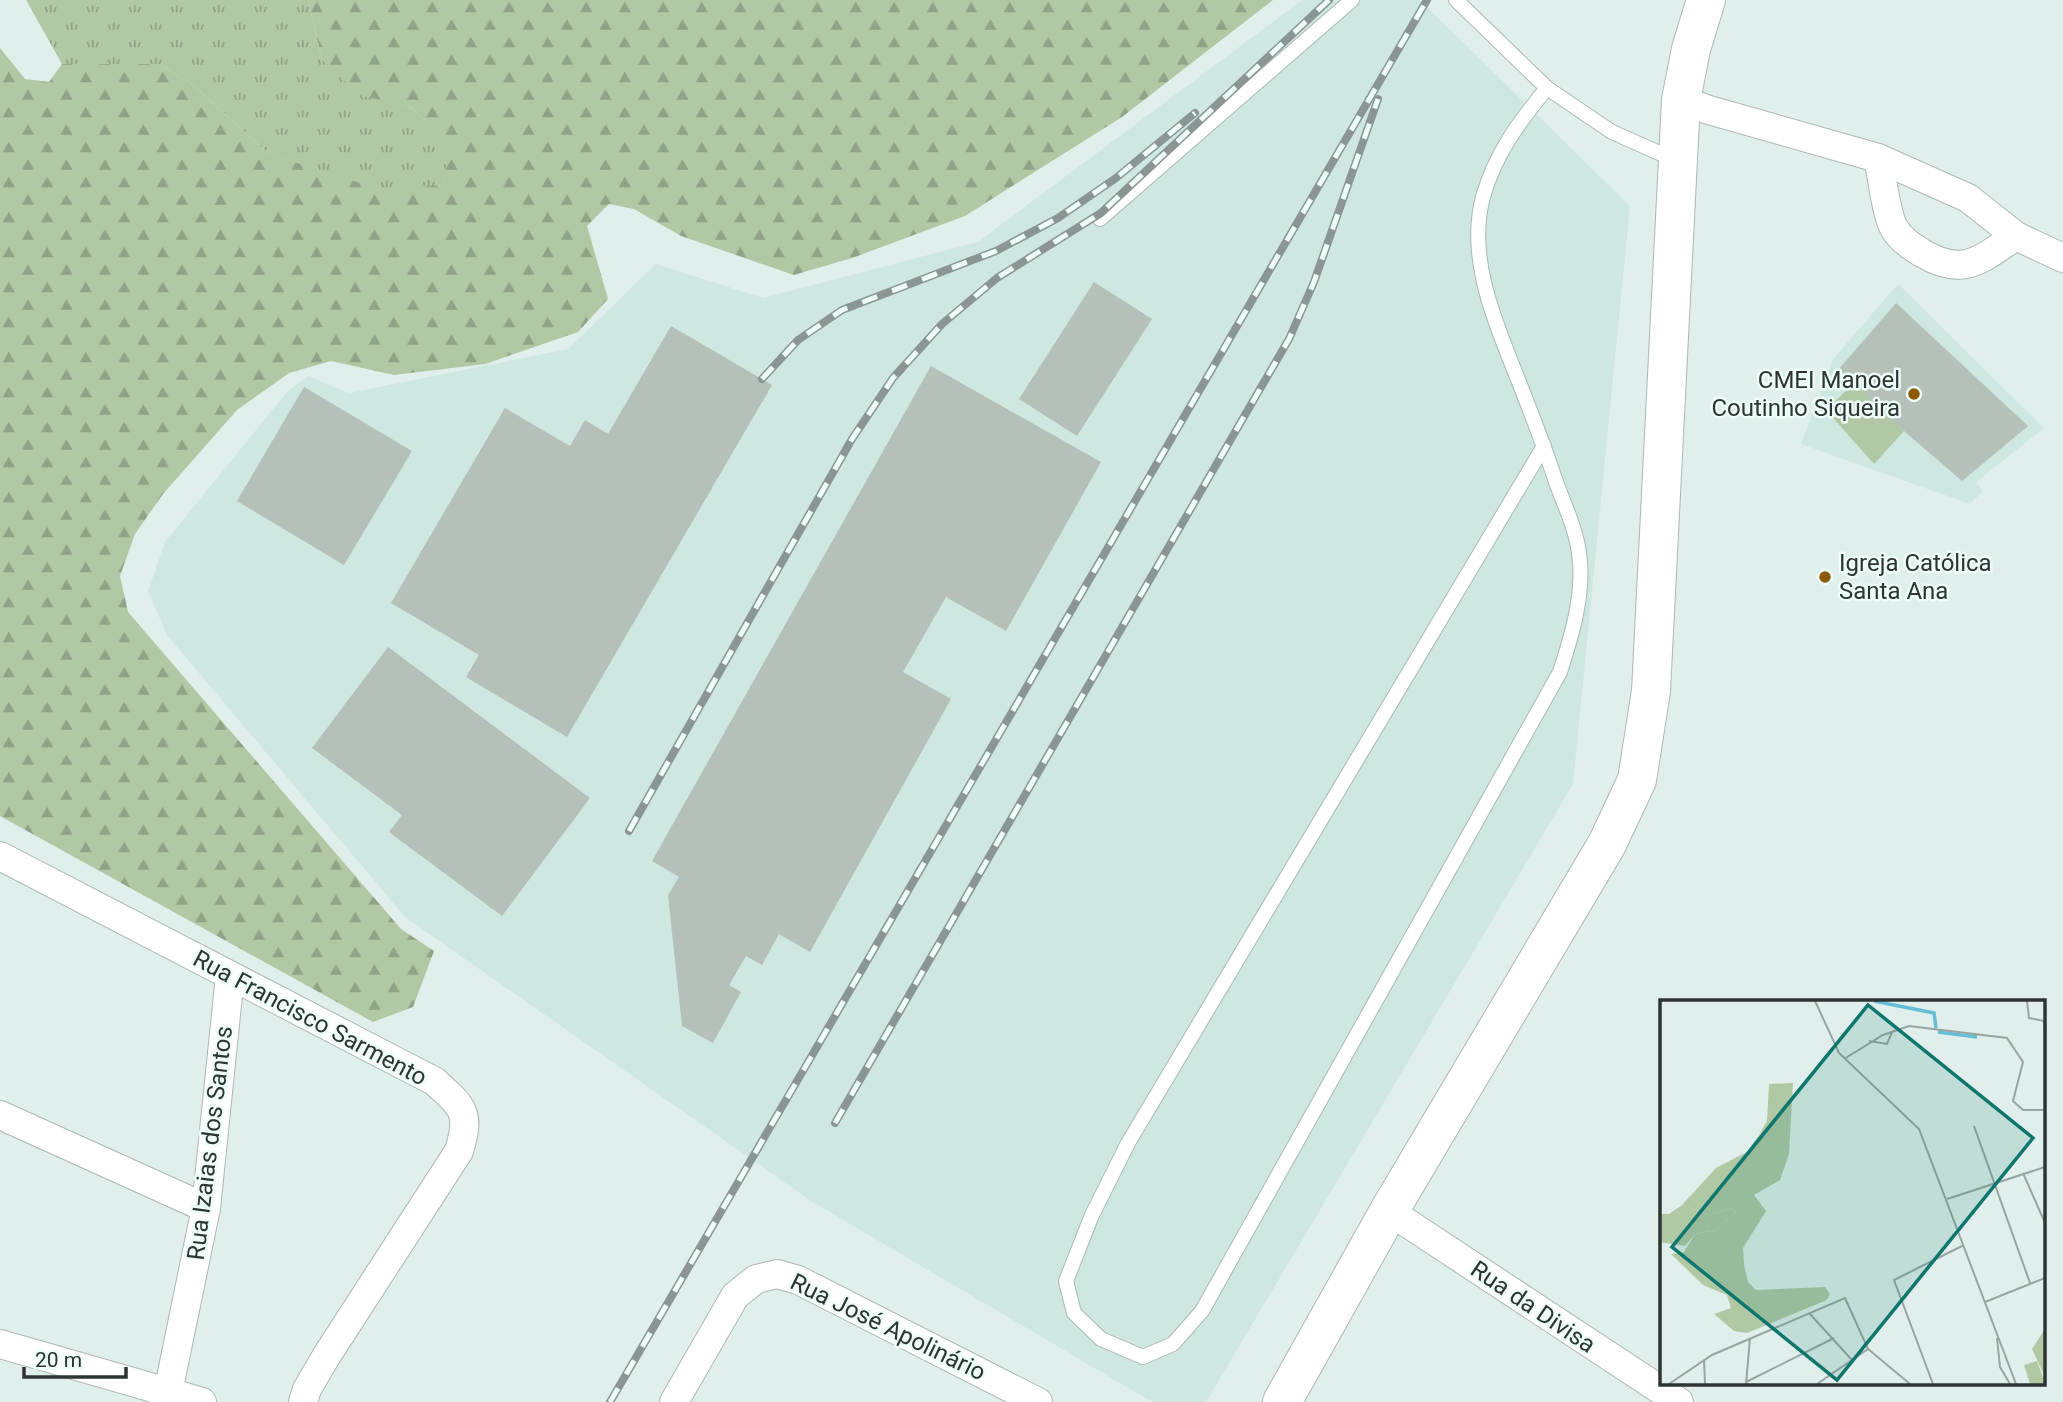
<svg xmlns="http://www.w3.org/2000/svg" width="2063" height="1402" font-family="Roboto,sans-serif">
<defs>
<pattern id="grass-tufts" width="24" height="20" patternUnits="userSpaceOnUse" patternTransform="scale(1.75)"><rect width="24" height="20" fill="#b0c8a4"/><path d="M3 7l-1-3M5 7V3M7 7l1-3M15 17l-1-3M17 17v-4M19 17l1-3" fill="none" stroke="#90a386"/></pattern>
<pattern id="forest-firs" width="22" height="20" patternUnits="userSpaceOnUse" patternTransform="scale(1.75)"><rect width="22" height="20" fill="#b0c8a4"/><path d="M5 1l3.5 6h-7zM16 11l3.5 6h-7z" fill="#90a386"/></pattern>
</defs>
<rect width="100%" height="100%" fill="#e0efeb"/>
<g fill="#cee7e0">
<polygon points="1302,0 1420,0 1630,206 1573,784 1206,1402 1152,1402 811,1201 405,917 167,635 148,591 165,542 287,392 308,376 349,393 568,349 656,264 763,298 978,242"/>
<polygon points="1898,284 2044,428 1976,482 1983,491 1970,504 1801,444 1833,359"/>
</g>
<polygon fill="url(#grass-tufts)" points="26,0 308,0 322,59 359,94 412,108 449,143 444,186 379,190 269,154 191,83 159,64 62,64"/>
<polygon fill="url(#forest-firs)" points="308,0 1273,0 1122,117 965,216 852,258 794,275 681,236 634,209 609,204 587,226 608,299 578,332 485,364 394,375 331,361 289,373 237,410 163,494 135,534 120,576 128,612 401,929 434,951 413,1007 373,1022 0,816 0,48 25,79 49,82 62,64 159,64 191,83 269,154 379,189 444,185 448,143 412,108 359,95 322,59"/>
<polygon fill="#b0c8a4" points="1854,383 1904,431 1874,464 1826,410"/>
<g fill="#b4c0b8">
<polygon points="1094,282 1152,319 1077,436 1019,399"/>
<polygon points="1896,303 2028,426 1962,481 1904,431 1839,369"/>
<polygon points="671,326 772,385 567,737 466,677 479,655 391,603 505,408 570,446 585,420 608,434"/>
<polygon points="931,366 1101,462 1006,631 946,597 903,672 951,699 810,952 779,934 762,965 746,956 729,985 741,992 713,1043 682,1026 668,895 679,877 652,861"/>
<polygon points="304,387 412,451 344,565 237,501"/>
<polygon points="388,647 590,798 502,916 389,832 402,815 312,748"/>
</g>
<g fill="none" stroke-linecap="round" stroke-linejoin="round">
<g stroke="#aab8b4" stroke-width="16">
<g id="lane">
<polyline points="1456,0 1547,88 1612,132 1675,160"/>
<polyline points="1100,219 1352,0"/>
<path d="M 1544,446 L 1128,1143 L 1092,1215 L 1066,1281 L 1074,1313 L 1101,1339 L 1143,1357 L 1173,1344 L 1202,1311 L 1560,672 C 1572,635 1585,592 1579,553 C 1576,529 1564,504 1556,482 C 1545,448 1532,415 1519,382 C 1497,326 1466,259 1483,197 C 1495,154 1519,122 1547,88"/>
</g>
</g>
<g stroke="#aab8b4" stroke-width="30">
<g id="street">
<polyline points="1681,100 1709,110 1878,158 1968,198 2016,236 2063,258"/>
<path d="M 1878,158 C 1882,175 1886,214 1894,228 C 1901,240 1911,246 1922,253 C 1964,278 1981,259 2016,236"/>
<path d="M 0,856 L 434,1081 C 463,1107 471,1112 459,1151 L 327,1355 L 307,1389 L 303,1402"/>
<polyline points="0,1115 206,1208"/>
<polyline points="1389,1211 1679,1402"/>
<polyline points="0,1344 202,1402"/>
<polyline points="168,1392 206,1208 230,976"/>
<polyline points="674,1402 735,1296 756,1279 777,1274 798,1280 1038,1402"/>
</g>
</g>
<g stroke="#aab8b4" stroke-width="40">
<polyline id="secondary" points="1282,1402 1389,1211 1607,844 1637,780 1651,691 1681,100 1691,49 1706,0"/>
</g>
<use href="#lane" stroke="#fff" stroke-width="14"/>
<use href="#street" stroke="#fff" stroke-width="28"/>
<use href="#secondary" stroke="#fff" stroke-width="38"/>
<g stroke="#8b9694" stroke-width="8">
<g id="rail">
<polyline points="762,379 798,340 842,310 996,251 1058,218 1116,178 1195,113"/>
<polyline points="629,831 852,439 893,378 942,324 997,278 1101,213 1329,0"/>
<polyline points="835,1123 1289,339 1314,282 1378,99"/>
<polyline points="610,1402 1427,0"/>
</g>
</g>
<use href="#rail" stroke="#edfdf8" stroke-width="5" stroke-dasharray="16" stroke-linecap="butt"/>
</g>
<g fill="#8b5a02" stroke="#edfdf8" stroke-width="2.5">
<circle cx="1914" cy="394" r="7"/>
<circle cx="1825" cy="577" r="7"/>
</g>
<g text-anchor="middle" stroke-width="5" stroke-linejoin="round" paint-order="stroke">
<g font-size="24" fill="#2e3433" stroke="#edfdf8" text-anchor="end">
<text x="1900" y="388">CMEI Manoel<tspan x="1900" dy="28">Coutinho Siqueira</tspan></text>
<text x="1839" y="571" text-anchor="start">Igreja Católica<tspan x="1839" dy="28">Santa Ana</tspan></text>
</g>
<g font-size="24" fill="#2e3433" stroke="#edfdf8">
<text transform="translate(310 1018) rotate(28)" y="8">Rua Francisco Sarmento</text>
<text transform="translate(210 1143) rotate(-83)" y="8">Rua Izaias dos Santos</text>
<text transform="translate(1533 1307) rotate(34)" y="8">Rua da Divisa</text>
<text transform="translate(888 1327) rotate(26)" y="8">Rua José Apolinário</text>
</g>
</g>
<g transform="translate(1660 1000)">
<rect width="385" height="385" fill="#e0efeb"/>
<path d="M 22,205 L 50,215 L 71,208 L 76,212 L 56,230 L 35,234 L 25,246 L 0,242 L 0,214 L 9,214 Z" fill="#b0c8a4"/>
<path d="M 133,83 L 129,154 L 120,180 L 94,195 L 106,211 L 83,248 L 84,265 L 88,282 L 96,290 L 165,287 L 170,294 L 167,300 L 87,333 L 74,331 L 54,314 L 71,308 L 67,295 L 43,285 L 11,254 L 24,252 L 35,234 L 56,230 L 76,212 L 71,208 L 50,215 L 22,205 L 56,168 L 87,152 L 99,135 L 107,121 L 109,84 Z" fill="#b0c8a4"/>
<path d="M 385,329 L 385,377 L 372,349 Z" fill="#b0c8a4"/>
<path d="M 377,361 L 385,383 L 385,384 L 370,384 L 364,365 Z" fill="#b0c8a4"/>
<path fill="none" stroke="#66bed6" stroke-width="3.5" d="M 214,1 L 274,13 L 276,28M 278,32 L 317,37"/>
<path fill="none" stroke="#99a4a1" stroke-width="2" d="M 155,1 L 179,53 L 259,129 L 356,384M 367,1 L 369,18 L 384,21 L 385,28M 209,41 L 227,44 L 232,32M 184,59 L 223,35 L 249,26 L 347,38 L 363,62 L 353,101 L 363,110 L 385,110M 314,126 L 370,283M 363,173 L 385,223M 287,199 L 385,167M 325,302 L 385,278M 149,313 L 192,360M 337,338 L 340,367 L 350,384M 44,360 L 45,384M 86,382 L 174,338M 9,384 L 52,355 L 185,298 L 208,349 L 250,384M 86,384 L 90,338M 157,384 L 208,349M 273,384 L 234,280 L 304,245"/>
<path fill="#0f766e" fill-opacity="0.15" stroke="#0f766e" stroke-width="3.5" d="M 208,5 L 373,138 L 177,380 L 12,247 Z"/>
<rect width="385" height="385" fill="none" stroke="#2e3433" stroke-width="3.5"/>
</g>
<path d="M24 1367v10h102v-10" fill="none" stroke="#2e3433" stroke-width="3.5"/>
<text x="35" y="1367" font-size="21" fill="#2e3433" stroke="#edfdf8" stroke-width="5" paint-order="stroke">20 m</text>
</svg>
